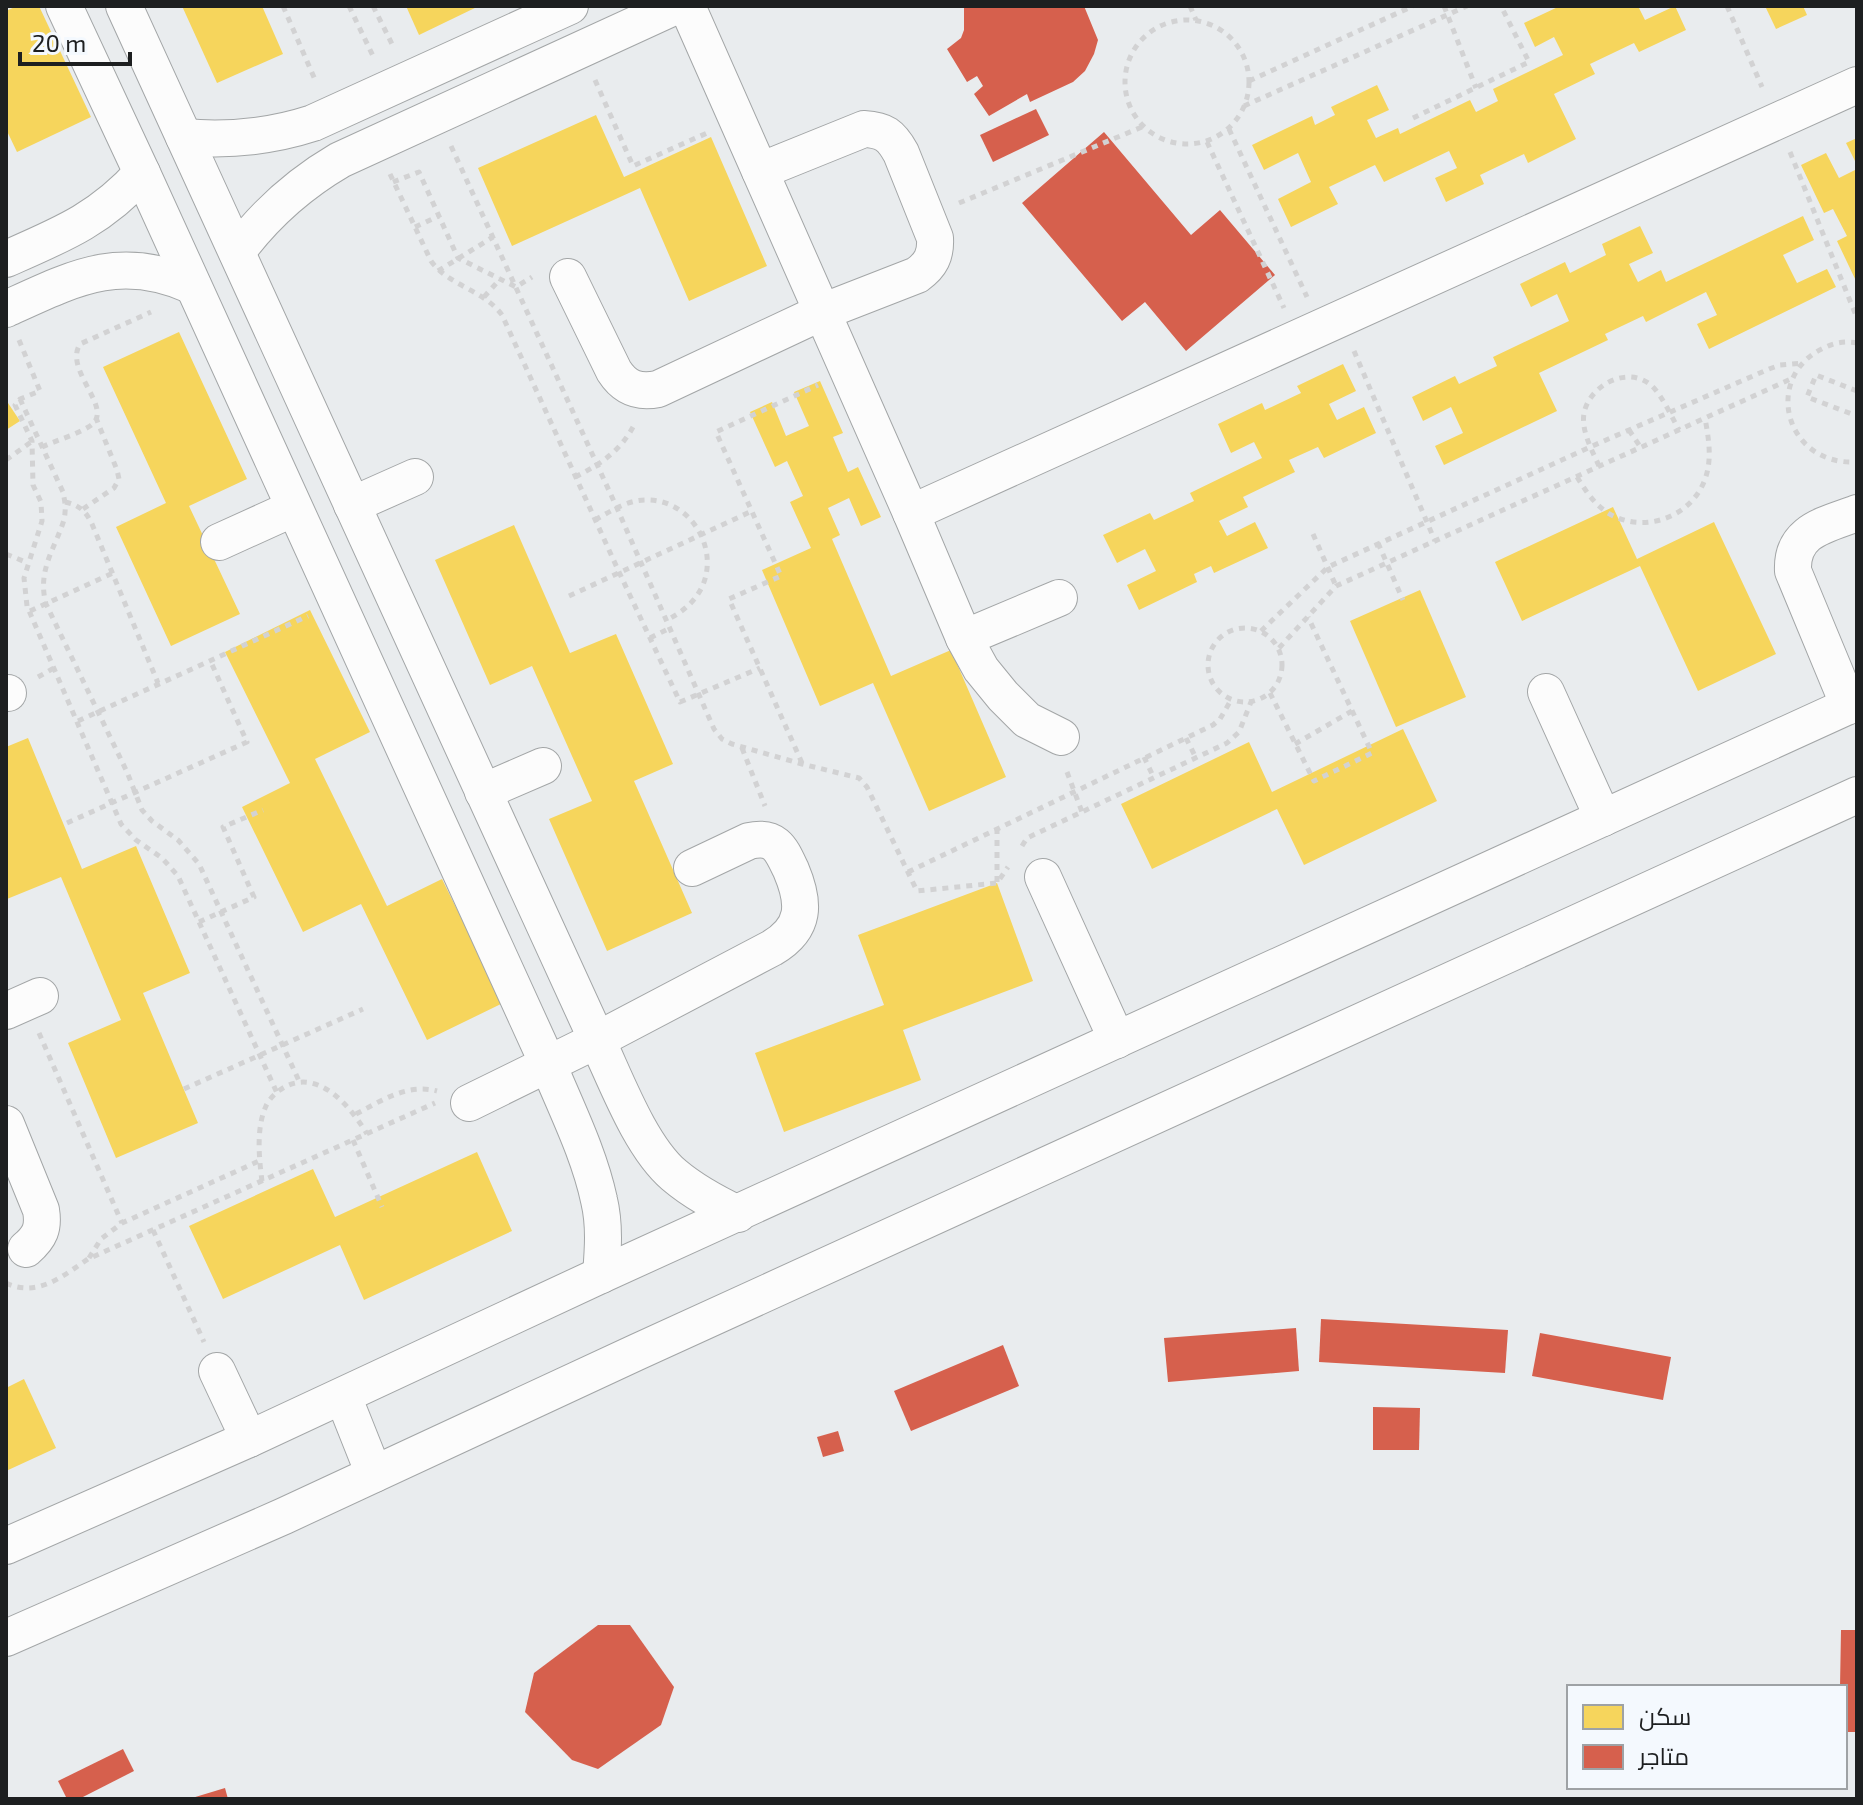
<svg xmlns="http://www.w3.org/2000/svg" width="1863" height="1805" font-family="'Exo 2',Cairo,sans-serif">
<rect width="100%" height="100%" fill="#e9ecee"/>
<g fill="#f6d55c">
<polygon points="17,6 39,6 91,117 17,152 6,129 6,11"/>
<polygon points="182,6 262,6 283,54 217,83"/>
<polygon points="406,6 479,6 419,35"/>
<polygon points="1560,6 1638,6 1645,20 1675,6 1686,30 1639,52 1634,43 1590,64 1595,74 1554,94 1576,139 1528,163 1524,154 1480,175 1484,184 1446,202 1435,178 1457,168 1449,151 1384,182 1375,165 1329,187 1338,204 1291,227 1278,199 1311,182 1298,153 1264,170 1252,145 1312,116 1315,125 1335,115 1331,107 1377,85 1389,110 1367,120 1376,138 1398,128 1400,134 1470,100 1476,112 1498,101 1493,89 1563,55 1554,37 1535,47 1524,23"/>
<polygon points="1765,6 1803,6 1807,15 1776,29"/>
<polygon points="596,115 624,177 711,137 767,266 689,301 640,188 512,246 478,168"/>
<polygon points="1857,138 1857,165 1846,143"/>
<polygon points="1826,153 1839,178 1857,169 1857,283 1837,241 1847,236 1833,209 1824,213 1801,165"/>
<polygon points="1803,216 1814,240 1783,255 1797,283 1827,269 1836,287 1709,349 1697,324 1717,315 1706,292 1646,322 1643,316 1605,334 1608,340 1539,373 1557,411 1444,465 1435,446 1463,433 1451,407 1423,421 1412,397 1455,376 1459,384 1497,366 1493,357 1569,321 1557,294 1531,307 1520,284 1565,262 1570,273 1606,255 1602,244 1640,226 1653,253 1629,264 1638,282 1661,270 1666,282"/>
<polygon points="179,332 247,479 189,506 240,614 171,646 116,527 166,503 103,367"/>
<polygon points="1343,364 1356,391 1329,404 1337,420 1364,407 1376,433 1324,458 1318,447 1289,460 1295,472 1243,497 1248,507 1219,521 1227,536 1255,522 1268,548 1214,573 1211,566 1194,574 1197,582 1139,610 1127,585 1156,571 1145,549 1117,563 1103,535 1150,513 1154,520 1194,501 1190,493 1262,458 1254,442 1231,453 1218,424 1262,403 1265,410 1301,393 1297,386"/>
<polygon points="820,381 843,433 833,437 848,472 858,467 881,517 861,526 849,498 828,508 840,535 832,539 891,676 951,650 1006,777 929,811 873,683 820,706 762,570 811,548 790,502 803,496 787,461 775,467 750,412 772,402 786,436 809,426 794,392"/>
<polygon points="6,400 20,421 6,430"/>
<polygon points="1613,507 1637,559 1714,522 1776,654 1698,691 1640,566 1522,621 1495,562"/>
<polygon points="514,525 570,653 616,634 673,764 634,781 692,913 607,951 549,819 592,801 532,666 490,685 435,560"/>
<polygon points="1420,590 1466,697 1396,727 1350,621"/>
<polygon points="310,610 370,732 315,759 387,906 442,879 503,1003 427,1040 361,904 303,932 242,807 290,783 225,652"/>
<polygon points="1403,729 1437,801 1304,865 1277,809 1152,869 1121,804 1249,742 1272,792"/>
<polygon points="28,738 82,869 136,846 190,973 143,993 198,1123 116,1158 68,1043 121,1020 61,877 7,899 6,896 6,747"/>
<polygon points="997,883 1033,981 903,1030 921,1080 784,1132 755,1053 884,1005 858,935"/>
<polygon points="477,1152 512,1231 364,1300 340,1245 223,1299 189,1226 313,1169 335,1217"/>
<polygon points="24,1379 56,1448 6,1471 6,1388"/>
</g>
<g fill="#d6604d">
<polygon points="964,6 1084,6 1098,40 1094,54 1085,71 1073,82 1030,102 1027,94 989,116 974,94 983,86 977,76 967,82 947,49 961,38 964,30"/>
<polygon points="1036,109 1049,135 993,162 980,135"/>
<polygon points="1104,132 1191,235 1220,210 1275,275 1186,351 1145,302 1122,321 1022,203"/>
<polygon points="1321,1319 1508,1330 1505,1373 1319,1362"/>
<polygon points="1296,1328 1299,1371 1168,1382 1164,1338"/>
<polygon points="1540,1333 1671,1357 1663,1400 1532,1376"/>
<polygon points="1003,1345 1019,1386 911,1431 894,1391"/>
<polygon points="1373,1407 1420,1408 1419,1450 1373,1450"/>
<polygon points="838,1431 844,1451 823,1457 817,1437"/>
<polygon points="598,1625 630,1625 674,1687 661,1725 598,1769 572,1760 525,1712 534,1673"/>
<polygon points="1841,1630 1857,1630 1857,1732 1845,1732 1845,1687 1840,1687"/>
<polygon points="123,1749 134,1771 79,1799 67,1799 58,1781"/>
<polygon points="225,1788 228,1799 192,1799 192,1798"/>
</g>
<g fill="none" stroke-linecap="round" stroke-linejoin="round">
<g stroke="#a3a6a7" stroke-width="38">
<g id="minor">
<path d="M 64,6 L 142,173 L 548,1064 C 566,1108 589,1153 599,1200 C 605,1225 603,1250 601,1275"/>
<path d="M 124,6 L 597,1040 C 616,1080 640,1146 674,1175 C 694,1192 715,1203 738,1214"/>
<polyline points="687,6 911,513 964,638 981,669 1003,696 1027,720 1061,737"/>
<path d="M 184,137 C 229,141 270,137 313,123 L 570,6"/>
<path d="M 237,252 C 266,213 299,184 340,160 L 676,6"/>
<path d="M 6,259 C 61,235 101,219 142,173"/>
<path d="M 568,277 L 614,371 C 625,388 638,393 658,389 L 822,312 L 917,275 C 931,265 936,255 935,238 L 901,153 C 891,135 884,130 864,129 L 760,171"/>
<path d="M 6,309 C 74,278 120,253 193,286"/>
<polyline points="352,505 415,477"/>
<polyline points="911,513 1857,85"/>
<polyline points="219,542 294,508"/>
<polyline points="964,638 1059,598"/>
<polyline points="1546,692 1603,818"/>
<polyline points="6,693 8,693"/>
<path d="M 1849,706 L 1793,571 C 1791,530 1826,525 1857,513"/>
<polyline points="483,792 543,766"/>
<polyline points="1043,877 1117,1040"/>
<polyline points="6,1011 40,996"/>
<path d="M 469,1103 L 597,1040 L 772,948 C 806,928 805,903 791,870 C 781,849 776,835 749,841 L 692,868"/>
<path d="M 6,1124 L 41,1210 C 44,1228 40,1237 26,1249"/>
<polyline points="217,1371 249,1439"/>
<polyline points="343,1396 374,1474"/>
<polyline points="6,1546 249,1439 601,1275 1857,702"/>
<polyline points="6,1638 284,1516 637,1352 1857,795"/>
</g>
</g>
<g stroke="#d2d2d3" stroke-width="5" stroke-dasharray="6 6" stroke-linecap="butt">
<polyline points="283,6 316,82"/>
<polyline points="349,6 373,56"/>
<polyline points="373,6 394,48"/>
<polyline points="1190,6 1196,20"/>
<polyline points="1444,6 1476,88"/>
<polyline points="1727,6 1762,87"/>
<circle cx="1187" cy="82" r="62"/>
<polyline points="595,80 633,166 707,133"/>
<polyline points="1249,81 1413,6"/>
<polyline points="1244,106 1467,6"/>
<polyline points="1413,118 1529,62 1501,6"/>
<polyline points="1229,129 1307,297"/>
<polyline points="1207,142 1284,308"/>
<polyline points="451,146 617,508 714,729 722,739 732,744 802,764 859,778 867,787 917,891 997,883 1008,867"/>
<polyline points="1790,152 1857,318"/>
<path d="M 390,174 L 431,261 C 449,286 484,290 502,315 L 619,572 L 680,702 L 760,668"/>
<polyline points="393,182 419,172 458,258 516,287 532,277"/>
<polyline points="959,203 1142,127"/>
<polyline points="415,227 439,216"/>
<polyline points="438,271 493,237"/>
<polyline points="484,297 500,279"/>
<polyline points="19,340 40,391 20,399 15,405 32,441 33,485 41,502 42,521 24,578 27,606 121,824 136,840 162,858 178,876 277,1093"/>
<path d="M 1857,343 C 1847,341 1836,342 1826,347 C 1762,374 1783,466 1857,462"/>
<polyline points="1354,351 1435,541"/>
<polyline points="1857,391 1816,375 1807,397 1857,416"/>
<path d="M 20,399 L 63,492 C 64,498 66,505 65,512 C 65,520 61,528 58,536 C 48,559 39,578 46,604 L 127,772 L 142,810 L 152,821 L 178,840 L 199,864 L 300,1083"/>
<polyline points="1629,430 1641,448"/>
<path d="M 42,447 C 57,440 76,435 90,426 C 116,409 63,371 80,344 L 151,312"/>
<polyline points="6,460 31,442"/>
<path d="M 1599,466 C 1592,450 1581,431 1584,413 C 1590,384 1630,364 1653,387 C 1662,396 1673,419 1679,430"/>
<path d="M 575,477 C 601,464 622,450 635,423"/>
<path d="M 1577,477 C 1585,490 1593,502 1605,511 C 1644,538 1700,515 1708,468 C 1711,452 1708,435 1705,418"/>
<path d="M 65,502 C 79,505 86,511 92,524 L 158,683"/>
<polyline points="83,509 114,488 119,479 117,470 96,418"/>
<path d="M 595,520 C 611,511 627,500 646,500 C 690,499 720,548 702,587 C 694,603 682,612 667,620"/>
<polyline points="1313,534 1336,586"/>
<polyline points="1378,543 1403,600"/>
<polyline points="6,554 28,563"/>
<polyline points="569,596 752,511"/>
<polyline points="30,611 113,573"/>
<circle cx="1245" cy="665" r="37"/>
<polyline points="1261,631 1328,567 1590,447 1769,369 1780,365 1803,363"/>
<polyline points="650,638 670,628"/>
<polyline points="1279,648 1336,586 1793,378"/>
<polyline points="38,677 54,668"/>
<polyline points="1270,693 1314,781 1372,753 1308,617"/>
<polyline points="78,721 308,616"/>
<polyline points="1186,738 1196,758"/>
<polyline points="1295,744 1352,711"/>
<polyline points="742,748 765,806"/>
<polyline points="1144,757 1154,778"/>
<polyline points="802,763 729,599 781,576 716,432 818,385"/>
<polyline points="1067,772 1082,812"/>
<polyline points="67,823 247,742 210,660"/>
<polyline points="1022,846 1027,838 1227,743 1239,732 1251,702"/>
<polyline points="908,872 1213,725 1220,719 1231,700"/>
<polyline points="997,882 997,828"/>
<polyline points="199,922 254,897 223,827 263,810"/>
<polyline points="39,1033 122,1223"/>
<polyline points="184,1089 363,1009"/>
<path d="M 356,1114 C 381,1101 407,1083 437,1091"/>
<polyline points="353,1140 382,1207"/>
<path d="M 262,1181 C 259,1158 256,1128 266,1106 C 269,1099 276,1092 283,1088 C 318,1067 351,1107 367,1134"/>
<polyline points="153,1230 204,1342"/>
<polyline points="89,1258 101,1239 122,1223 259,1161"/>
<path d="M 6,1283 C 37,1298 63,1276 88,1259 L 435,1103"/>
</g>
<use href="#minor" stroke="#fcfcfc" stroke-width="36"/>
</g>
<rect width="1863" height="1805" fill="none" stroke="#1d1f20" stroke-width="16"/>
<rect x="1567" y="1685" width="280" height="104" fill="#f4f9fe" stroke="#9ea2a5" stroke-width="2"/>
<rect x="1583" y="1705" width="40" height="24" fill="#f6d55c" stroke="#9ea2a5" stroke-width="2"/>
<text x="1639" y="1725" font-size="24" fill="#1d1f20">سكن</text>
<rect x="1583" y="1745" width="40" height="24" fill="#d6604d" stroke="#9ea2a5" stroke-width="2"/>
<text x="1639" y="1765" font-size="24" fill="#1d1f20">متاجر</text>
<path d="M20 52v12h110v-12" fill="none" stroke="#1d1f20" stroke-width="4"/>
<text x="32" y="52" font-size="24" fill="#1d1f20" stroke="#f4f9fe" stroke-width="6" paint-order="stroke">20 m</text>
</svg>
